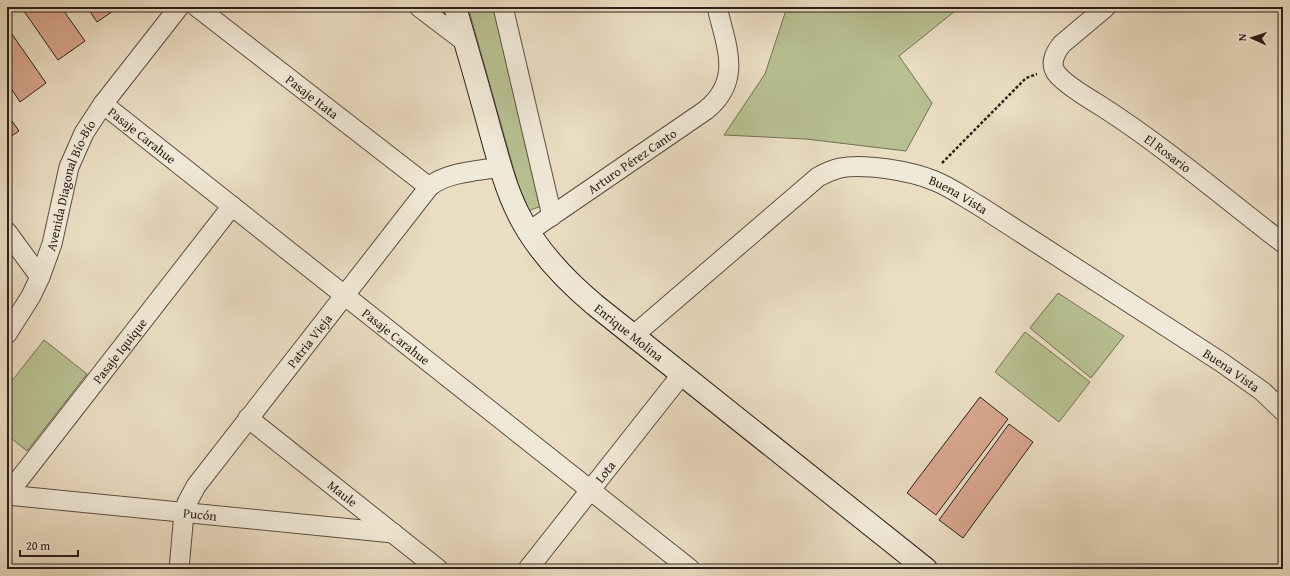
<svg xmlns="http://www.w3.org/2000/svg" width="1290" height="576" font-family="'Gentium Book Plus',serif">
<rect width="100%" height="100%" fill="#eaddc2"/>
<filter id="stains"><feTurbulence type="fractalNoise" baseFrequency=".005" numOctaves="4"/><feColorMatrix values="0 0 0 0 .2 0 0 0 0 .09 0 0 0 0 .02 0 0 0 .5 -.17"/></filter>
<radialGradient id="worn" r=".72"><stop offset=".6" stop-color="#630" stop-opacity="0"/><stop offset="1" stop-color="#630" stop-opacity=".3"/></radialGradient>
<g fill="#b8c092" stroke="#727056">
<polygon points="468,7 497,7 544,205 528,211 522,199"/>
<polygon points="787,7 960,7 899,56 932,103 906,151 806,139 724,135 765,74"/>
<polygon points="1058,293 1124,336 1091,378 1030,328"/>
<polygon points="1025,332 1090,382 1059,422 995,372"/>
<polygon points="44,340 87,374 27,451 7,435 7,387"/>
</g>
<g fill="#d8a68f" stroke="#2b2119">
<polygon points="21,7 61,7 85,41 58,60"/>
<polygon points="87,7 119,7 97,22"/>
<polygon points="7,27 46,83 20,102 7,82"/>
<polygon points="7,114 19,131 7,139"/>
<polygon points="980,397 1008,419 936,515 907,493"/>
<polygon points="1009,424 1033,442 963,538 939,520"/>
</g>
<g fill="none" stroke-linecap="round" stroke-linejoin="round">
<g stroke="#5b5043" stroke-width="21">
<g id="street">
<path id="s1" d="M 197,7 L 429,187"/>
<polyline points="419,7 465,42"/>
<polyline points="503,7 552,216"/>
<path id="s2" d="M 1106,7 L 1062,44 C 1056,51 1050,62 1055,71 C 1060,81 1091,100 1101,106 C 1165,147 1223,197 1283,243"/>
<path id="s3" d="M 103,104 L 690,569"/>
<polyline points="7,232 40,277"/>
<path id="s4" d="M 528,232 L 706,110 C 743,80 726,46 717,7"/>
<path id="s5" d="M 7,334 L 31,296 L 40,277 L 52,244 L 69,167 L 84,133 L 103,104 L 179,7"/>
<path id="s6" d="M 634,335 L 818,177 C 825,173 832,170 840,168 C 864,163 912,171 935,181 C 950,187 964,197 978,205 L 1221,362 L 1262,391 L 1283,411"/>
<path id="s7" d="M 248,418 L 438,569"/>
<path id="s8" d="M 7,495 L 393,533"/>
<path id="s9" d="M 7,495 L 232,206"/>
<path id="s10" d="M 179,569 L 184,513 L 187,503 L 196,486 L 429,187 C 446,172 478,171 501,167"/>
<path id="s11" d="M 528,569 L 682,374"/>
</g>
</g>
<g stroke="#2b2119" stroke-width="24">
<g id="secondary">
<path id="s12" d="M 455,7 C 467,48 479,89 490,130 C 498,158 505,187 518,213 C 536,250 564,279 595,305 L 926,569"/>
</g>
</g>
<polyline stroke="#2b2119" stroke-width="2.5" stroke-dasharray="3 2" stroke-linecap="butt" points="942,163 1026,78 1037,74"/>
<use href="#street" stroke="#f1e9d7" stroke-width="19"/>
<use href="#secondary" stroke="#f1e9d7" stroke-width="22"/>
</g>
<g text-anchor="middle" stroke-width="4" stroke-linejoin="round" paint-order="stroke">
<g font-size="13" fill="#2b2119" stroke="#f1e9d7">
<text dy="5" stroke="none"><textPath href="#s1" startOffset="146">Pasaje Itata</textPath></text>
<text dy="5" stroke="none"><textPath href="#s3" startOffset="50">Pasaje Carahue</textPath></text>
<text dy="5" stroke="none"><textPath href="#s2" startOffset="227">El Rosario</textPath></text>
<text dy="5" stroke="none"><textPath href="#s4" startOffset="126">Arturo Pérez Canto</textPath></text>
<text dy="5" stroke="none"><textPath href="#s5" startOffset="163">Avenida Diagonal Bío-Bío</textPath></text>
<text dy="5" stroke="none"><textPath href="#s6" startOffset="390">Buena Vista</textPath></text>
<text dy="5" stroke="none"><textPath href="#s12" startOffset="380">Enrique Molina</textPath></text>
<text dy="5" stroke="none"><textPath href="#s3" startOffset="374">Pasaje Carahue</textPath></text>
<text dy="5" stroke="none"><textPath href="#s10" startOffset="270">Patria Vieja</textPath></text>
<text dy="5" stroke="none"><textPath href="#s9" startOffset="183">Pasaje Iquique</textPath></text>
<text dy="5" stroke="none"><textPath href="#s6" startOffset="715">Buena Vista</textPath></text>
<text dy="5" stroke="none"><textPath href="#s11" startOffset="124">Lota</textPath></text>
<text dy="5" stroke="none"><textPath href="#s7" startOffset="121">Maule</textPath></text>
<text dy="5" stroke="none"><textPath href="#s8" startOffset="194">Pucón</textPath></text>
</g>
</g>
<rect width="1290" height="576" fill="none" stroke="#eaddc2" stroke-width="24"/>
<rect x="8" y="8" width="1274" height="560" fill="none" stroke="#2b2119" stroke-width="2"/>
<rect x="12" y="12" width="1266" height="552" fill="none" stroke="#2b2119"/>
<g transform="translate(1252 38) rotate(273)" stroke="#f1e9d7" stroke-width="3" paint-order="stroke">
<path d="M0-3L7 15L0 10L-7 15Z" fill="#2b2119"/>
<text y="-6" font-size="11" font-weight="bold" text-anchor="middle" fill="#2b2119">N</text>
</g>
<path d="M20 550v6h58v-6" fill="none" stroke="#2b2119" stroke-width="2"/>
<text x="26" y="550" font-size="12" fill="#2b2119" stroke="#f1e9d7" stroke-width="3" paint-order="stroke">20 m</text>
<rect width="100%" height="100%" filter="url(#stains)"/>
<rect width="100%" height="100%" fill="url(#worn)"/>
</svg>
